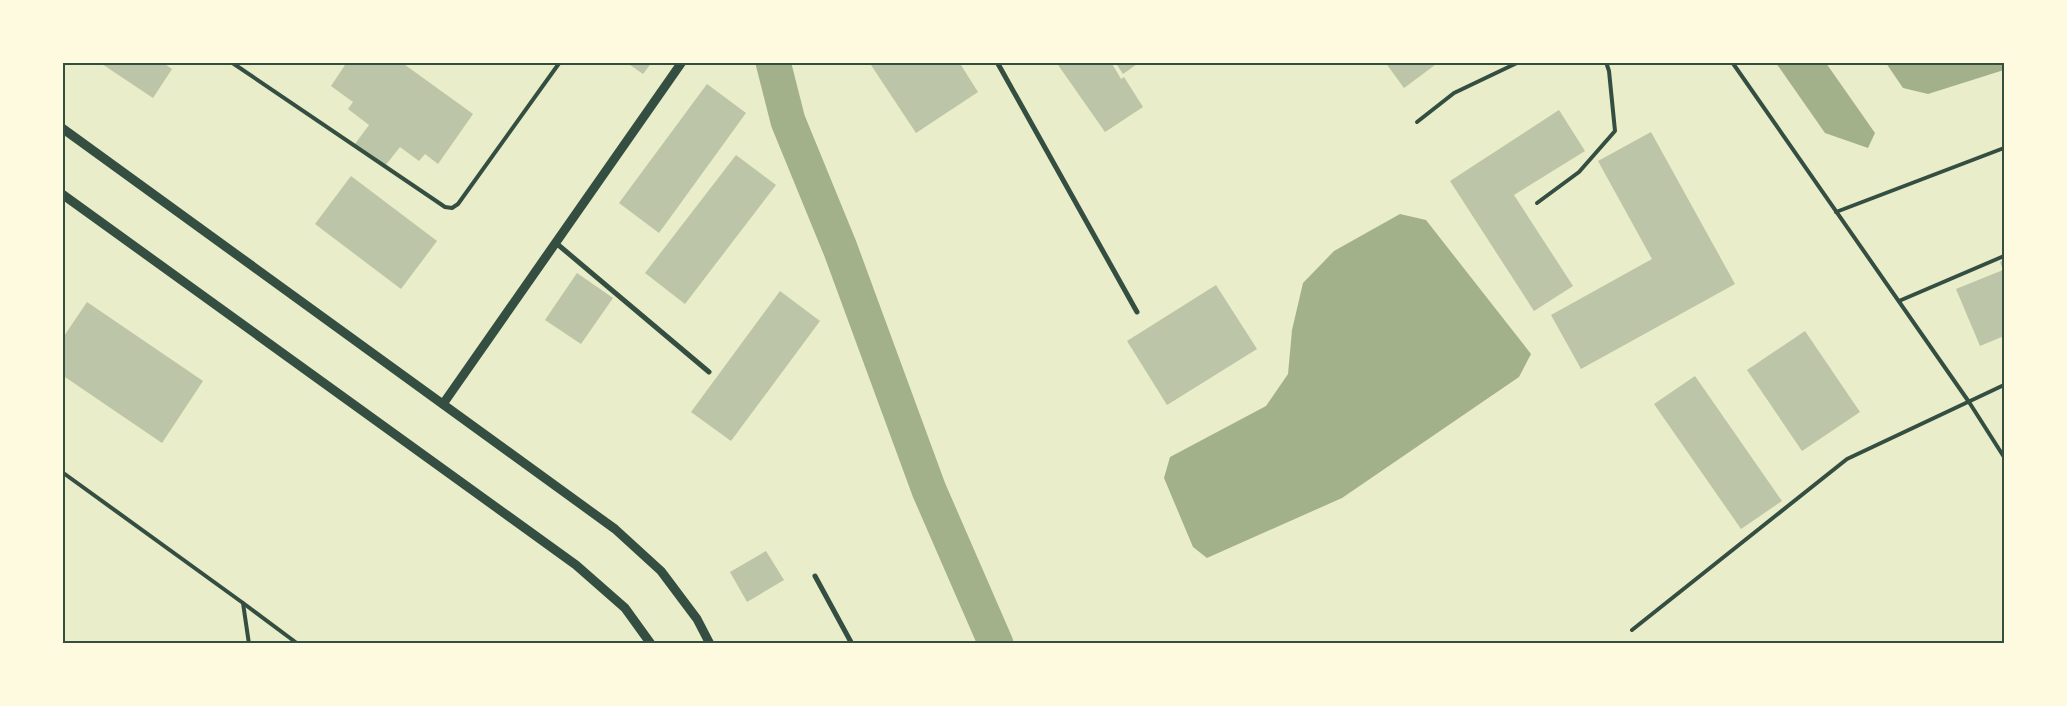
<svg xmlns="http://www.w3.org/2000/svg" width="2067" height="706" font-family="Ubuntu,sans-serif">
<rect width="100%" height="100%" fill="#e9edc9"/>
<g fill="#a3b18a">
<polygon points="1776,63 1826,63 1875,133 1868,148 1825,133"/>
<polygon points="1886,63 2004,63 2004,70 1928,94 1903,88"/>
<polygon points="1400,214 1426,220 1531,354 1519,377 1342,498 1207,558 1193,547 1164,478 1170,457 1266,406 1288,374 1292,330 1303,283 1334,251"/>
</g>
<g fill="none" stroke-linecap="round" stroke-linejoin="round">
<polyline stroke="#a3b18a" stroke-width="35" points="773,62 788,121 840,248 929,490 996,644"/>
</g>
<g fill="#bcc5a7">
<polygon points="99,62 162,62 172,69 153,98"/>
<polygon points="347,62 401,62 473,114 438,164 425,154 419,161 400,147 385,166 355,144 369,125 348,109 353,102 331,86"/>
<polygon points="626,62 652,62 643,74"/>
<polygon points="869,62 959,62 978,92 916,133"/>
<polygon points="1056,62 1111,62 1121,79 1124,77 1143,107 1105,132"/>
<polygon points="1115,62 1140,62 1123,74"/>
<polygon points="1385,62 1439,62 1404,88"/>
<polygon points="707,84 746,113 659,233 619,203"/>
<polygon points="1559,110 1585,151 1514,195 1573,286 1534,311 1450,181"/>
<polygon points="1651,132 1735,284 1581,369 1551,315 1652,259 1598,161"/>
<polygon points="736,155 776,185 685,304 645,273"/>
<polygon points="351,176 437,241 401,289 315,224"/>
<polygon points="2004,260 2004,336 1980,346 1956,289 2003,270 2000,262"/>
<polygon points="577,273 613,298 581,344 545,320"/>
<polygon points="1216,285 1257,349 1167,405 1127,341"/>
<polygon points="780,291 820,321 731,441 691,412"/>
<polygon points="87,302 203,381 162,443 62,375 62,339"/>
<polygon points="1805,331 1860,412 1802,451 1747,370"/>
<polygon points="1695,376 1782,501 1741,529 1654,404"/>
<polygon points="766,551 784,580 747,602 730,572"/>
</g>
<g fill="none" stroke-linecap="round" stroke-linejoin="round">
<g stroke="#344e41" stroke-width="4">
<polyline points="231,62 445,207 452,208 458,204 560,62"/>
<polyline points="1732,62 1969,402 2004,457"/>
<polyline points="1417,122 1454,93 1519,62"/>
<polyline points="1537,203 1579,172 1615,131 1609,71 1606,62"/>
<polyline points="1836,212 2004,148"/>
<polyline points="1899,301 2004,256"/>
<polyline points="62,472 243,603 249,644"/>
<polyline points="243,603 298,644"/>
<polyline points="1632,630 1847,459 2004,385"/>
</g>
<g stroke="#344e41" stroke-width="5">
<polyline points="997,62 1137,312"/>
<polyline points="556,243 709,372"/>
<polyline points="815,576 852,644"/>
</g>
<g stroke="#344e41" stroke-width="9">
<polyline points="62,128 615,529 661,571 697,619 710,644"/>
<polyline points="62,194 576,565 625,608 651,644"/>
<polyline points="443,404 682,62"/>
</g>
</g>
<rect width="2067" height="706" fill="none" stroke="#fefae0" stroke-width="128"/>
<rect x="64" y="64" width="1939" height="578" fill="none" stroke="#344e41" stroke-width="2"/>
</svg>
